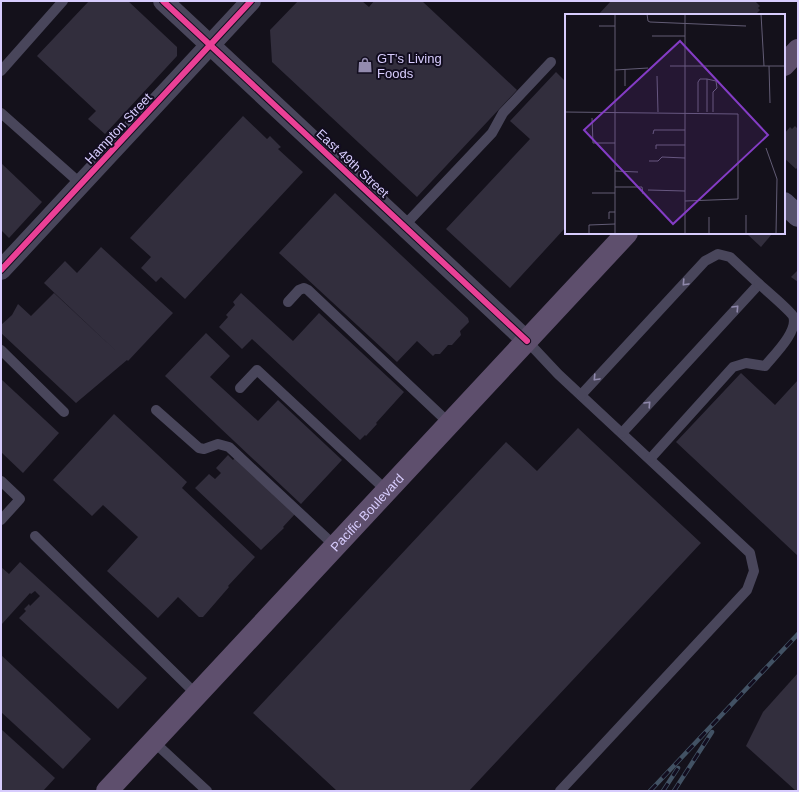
<svg xmlns="http://www.w3.org/2000/svg" width="799" height="792" font-family="Arial,sans-serif">
<rect width="100%" height="100%" fill="#14111b"/>
<g fill="#322e3d">
<polygon points="89,1 128,1 177,47 177,56 105,134 88,119 96,111 37,56"/>
<polygon points="298,1 362,1 369,7 374,1 422,1 517,90 417,197 272,62 270,30"/>
<polygon points="611,1 755,1 760,6 758,8 760,10 755,15 598,15"/>
<polygon points="556,72 564,80 566,77 566,227 510,288 446,229 530,139 510,121"/>
<polygon points="243,116 267,139 270,136 281,147 278,149 303,172 185,299 161,277 156,282 141,268 151,257 130,238"/>
<polygon points="795,126 798,129 798,167 796,169 784,158 784,134 790,127 792,129"/>
<polygon points="1,163 42,202 9,238 1,230"/>
<polygon points="335,193 468,318 469,322 460,331 461,335 452,345 448,345 440,354 435,354 433,356 417,341 397,362 279,253"/>
<polygon points="746,233 771,233 772,234 761,247"/>
<polygon points="101,247 173,313 128,361 127,360 76,403 1,333 1,325 12,315 18,304 31,316 54,293 116,351 44,283 65,261 77,273"/>
<polygon points="798,270 798,282 791,277"/>
<polygon points="241,293 293,341 319,313 404,392 376,423 377,424 366,436 365,435 360,440 252,339 242,349 219,327 228,317 226,315 235,305 233,302"/>
<polygon points="206,333 230,356 210,377 258,421 278,400 342,460 301,504 165,376"/>
<polygon points="741,373 775,405 798,380 798,556 676,442"/>
<polygon points="1,379 59,433 23,473 1,452"/>
<polygon points="114,414 187,482 182,488 255,557 228,586 229,587 203,617 199,617 178,597 158,618 107,571 138,537 103,505 92,516 53,480"/>
<polygon points="578,428 701,543 469,791 337,791 253,713 506,442 537,471"/>
<polygon points="228,455 233,460 235,458 295,514 283,527 284,528 261,550 195,488 209,474 215,479 221,473 216,468"/>
<polygon points="20,562 147,678 118,709 19,618 26,611 24,609 29,604 30,606 40,596 35,591 31,594 30,593 1,625 1,567 9,574"/>
<polygon points="1,655 91,739 63,769 1,712"/>
<polygon points="798,673 798,791 796,791 746,746 763,712"/>
<polygon points="1,729 55,778 43,791 1,791"/>
</g>
<g fill="none" stroke-linecap="round" stroke-linejoin="round">
<g stroke="#49465b" stroke-width="10">
<polyline points="1,71 63,1"/>
<polyline points="1,113 81,184"/>
<polyline points="404,226 492,133 503,113 551,62"/>
<polyline points="288,302 299,290 304,288 308,290 450,424"/>
<polyline points="527,341 558,374 750,553 754,571 747,590 560,791"/>
<polyline points="1,350 64,412"/>
<polyline points="240,388 257,370 387,491"/>
<polyline points="581,395 705,261 718,254 730,257 759,284 622,433"/>
<polyline points="156,410 199,448 204,449 218,444 229,447 335,546"/>
<path d="M 650,459 L 733,367 L 746,363 L 765,366 C 774,355 799,331 793,316 C 790,311 765,289 759,284"/>
<polyline points="1,481 20,499 1,520"/>
<polyline points="35,536 197,695"/>
<polyline points="153,741 207,791"/>
</g>
<g stroke="#49465b" stroke-width="20">
<polyline points="163,1 527,341"/>
<polyline points="1,270 251,1"/>
</g>
<polyline stroke="#56526e" stroke-width="22" points="784,203 798,216"/>
<g stroke="#5e4f6d" stroke-width="22">
<polyline points="784,65 798,50"/>
<path id="s1" d="M 107,791 L 627,233"/>
</g>
<g stroke="#425264" stroke-width="4.5">
<g id="rail">
<polyline points="650,791 798,634"/>
<polyline points="663,791 678,768"/>
<polyline points="674,791 712,732"/>
</g>
</g>
<use href="#rail" stroke="#120d1f" stroke-width="3" stroke-dasharray="9" stroke-linecap="butt"/>
<g stroke="#120d1f" stroke-width="8">
<g id="cycleway">
<polyline points="163,1 527,341"/>
<polyline points="1,270 251,1"/>
</g>
</g>
<use href="#cycleway" stroke="#ea4096" stroke-width="6"/>
</g>
<defs><path id="oneway-chevron" d="M-2-3.5L2.5 0L-2 3.5" fill="none" stroke-width="1.6" stroke-linecap="round" stroke-linejoin="round"/></defs>
<g stroke="#9089ac">
<use href="#oneway-chevron" transform="translate(685 283) rotate(133)"/>
<use href="#oneway-chevron" transform="translate(736 308) rotate(-47)"/>
<use href="#oneway-chevron" transform="translate(596 378) rotate(133)"/>
<use href="#oneway-chevron" transform="translate(648 404) rotate(-47)"/>
</g>
<defs>
<g id="shop-bare" transform="scale(1.2)"><path d="M-5-2.5h2.3a2.7 3.5 0 0 1 5.4 0H5L5.5 6h-11ZM-1.5-2.5h3a1.5 2.3 0 0 0-3 0Z" fill="#938bae" stroke="#120d1f" stroke-width="2.5" paint-order="stroke"/></g>
</defs>
<g fill-rule="evenodd">
<use href="#shop-bare" x="365" y="65"/>
</g>
<g text-anchor="middle" stroke-width="4" stroke-linejoin="round" paint-order="stroke">
<g font-size="13" fill="#d7ccfd" stroke="#120d1f" text-anchor="start">
<text x="377" y="63">GT's Living<tspan x="377" dy="15">Foods</tspan></text>
</g>
<g font-size="13" fill="#d7ccfd" stroke="#120d1f">
<text transform="translate(118 128) rotate(-47)" y="5">Hampton Street</text>
<text transform="translate(353 163) rotate(43)" y="5">East 49th Street</text>
<text dy="5" stroke="none"><textPath href="#s1" startOffset="381">Pacific Boulevard</textPath></text>
</g>
</g>
<g transform="translate(565 14)">
<rect width="220" height="220" fill="#14111b"/>
<path fill="none" stroke="#625c75" stroke-width="1" d="M 50,0 L 50,220M 82,0 L 83,7 L 85,8 L 181,12M 120,0 L 120,220M 196,0 L 199,52M 34,12 L 50,12M 87,22 L 120,22M 105,52 L 120,52M 120,52 L 220,52M 204,52 L 205,89M 60,55 L 60,72M 50,56 L 83,54M 92,62 L 93,98M 142,65 L 151,67 L 152,74 L 148,78 L 148,98M 0,98 L 173,100 L 173,185 L 120,187M 133,98 L 133,68 L 135,65 L 142,65 L 142,98M 27,104 L 28,129 L 50,129M 88,120 L 89,116 L 120,116M 201,134 L 212,165 L 211,220M 91,135 L 91,131 L 120,131M 84,147 L 93,147 L 97,143 L 120,144M 50,157 L 73,158M 50,173 L 77,173 L 78,180M 83,176 L 120,177M 27,179 L 50,179M 181,201 L 181,220M 144,203 L 144,220M 44,205 L 44,198 L 50,198M 24,220 L 24,211 L 50,210"/>
<path fill="#843cc5" fill-opacity="0.15" stroke="#843cc5" stroke-width="2" d="M 115,27 L 203,121 L 108,210 L 19,116 Z"/>
<rect width="220" height="220" fill="none" stroke="#d7ccfd" stroke-width="2"/>
</g>
<rect width="799" height="792" fill="none" stroke="#d7ccfd" stroke-width="4"/>
</svg>
